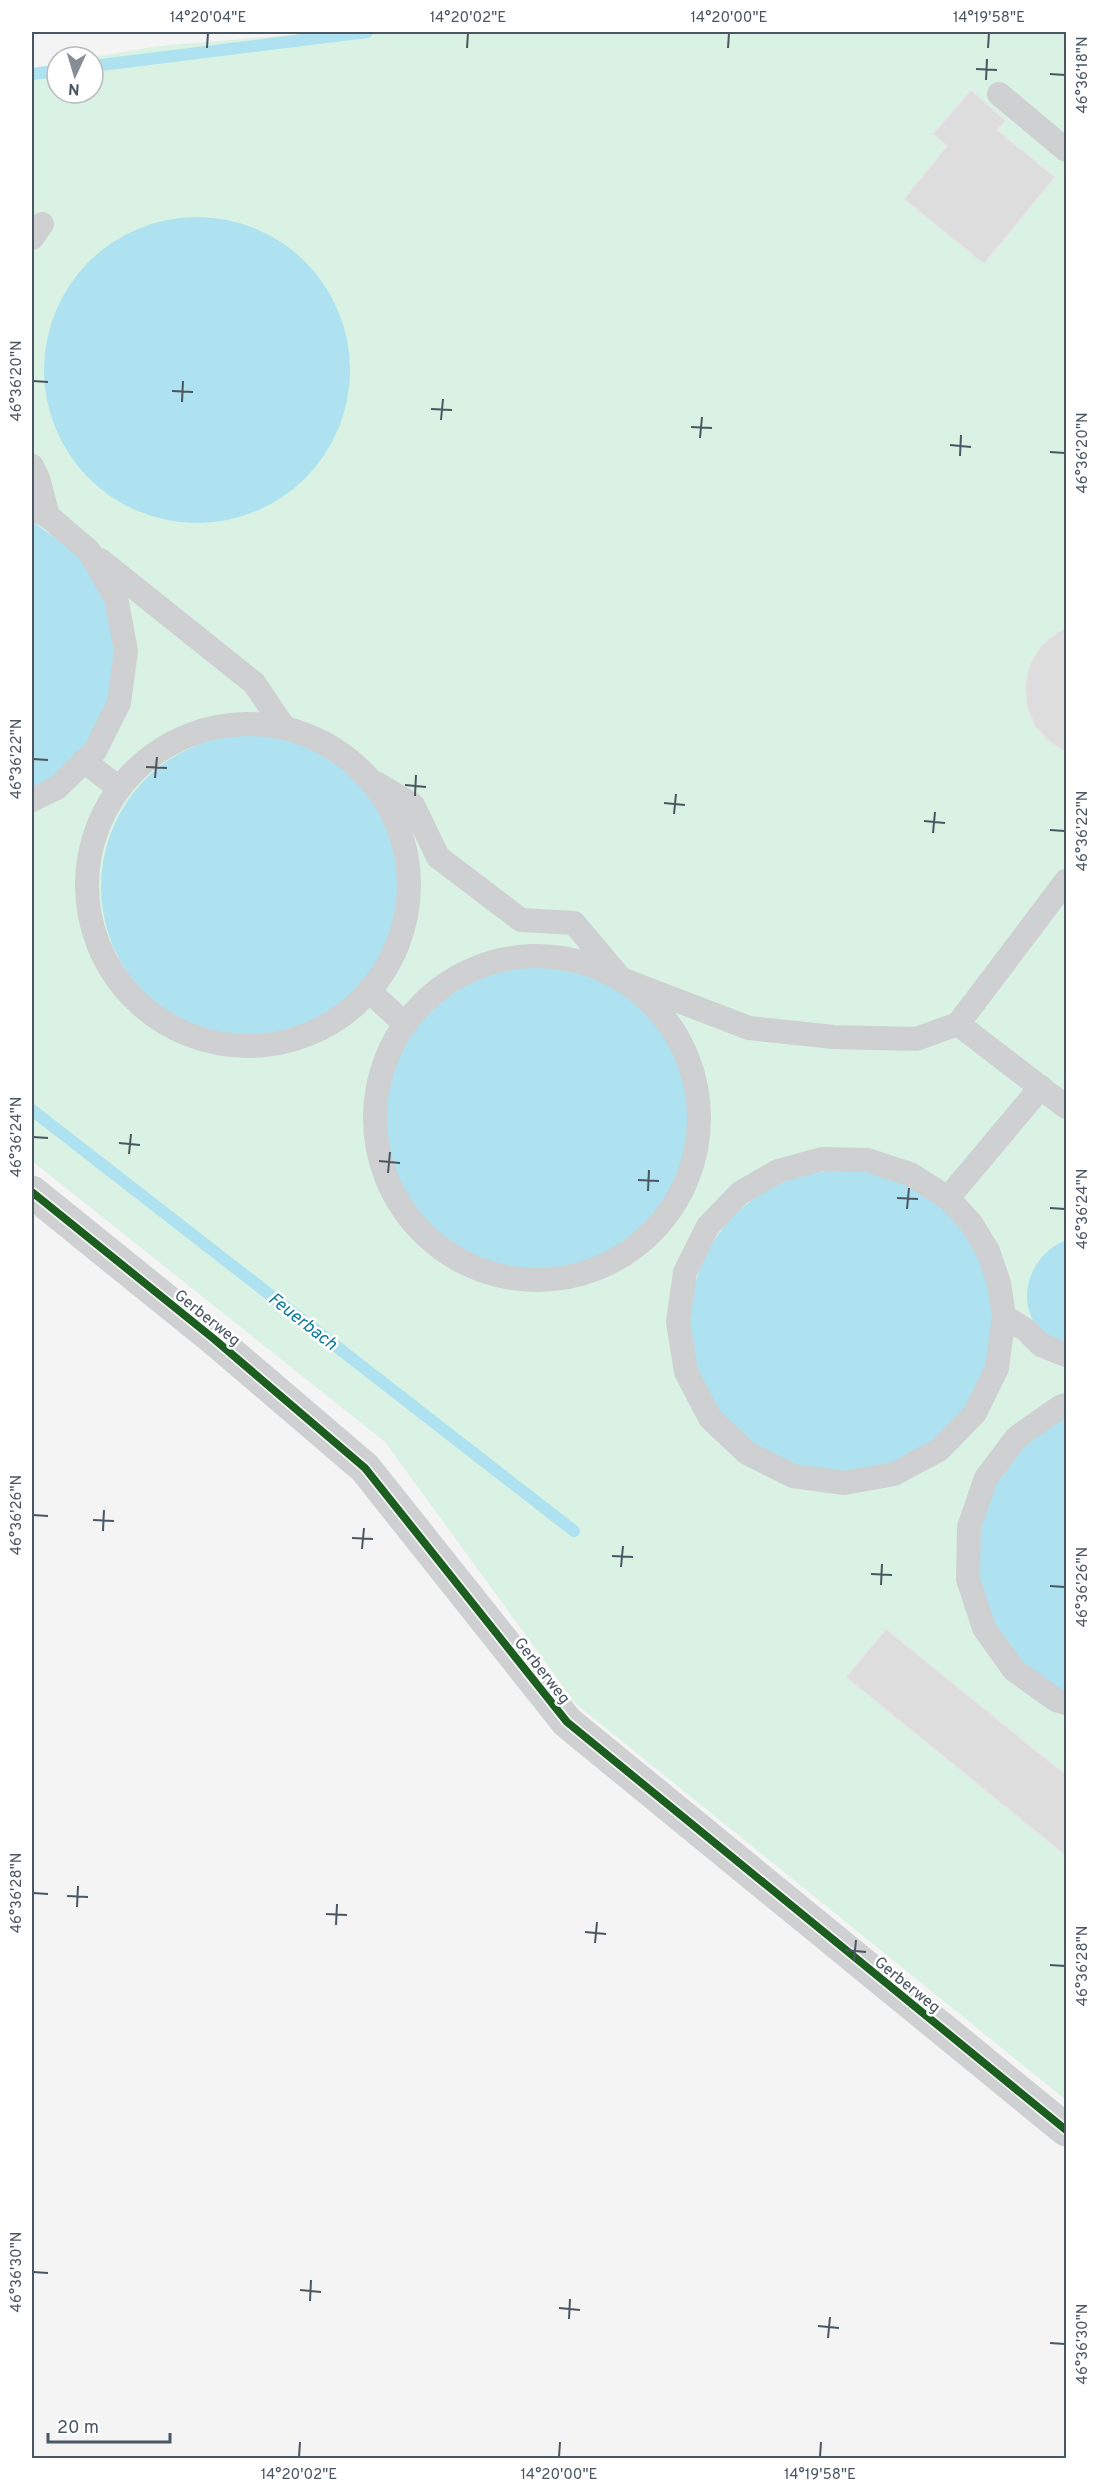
<svg xmlns="http://www.w3.org/2000/svg" width="1098" height="2490" font-family="Overpass,sans-serif">
<rect width="100%" height="100%" fill="#f4f4f4"/>
<polygon fill="#d9f2e3" points="324,32 1066,32 1066,2100 576,1704 385,1442 32,1161 32,68 57,64 57,93 93,93 93,57 159,46"/>
<g fill="#aee2f0">
<circle cx="197" cy="370" r="153"/>
<polygon points="32,521 83,559 114,615 120,676 103,731 32,797"/>
<circle cx="254" cy="887" r="153"/>
<circle cx="539" cy="1117" r="153"/>
<circle cx="843" cy="1323" r="153"/>
<path d="M 1066,1240 L 1066,1348 C 1060,1344 1051,1341 1046,1336 C 1011,1307 1028,1255 1066,1240 Z"/>
<polygon points="1066,1416 1066,1694 1024,1666 992,1623 977,1572 980,1519 1000,1470 1037,1431"/>
</g>
<g fill="none" stroke-linecap="round" stroke-linejoin="round">
<g stroke="#aee2f0" stroke-width="12">
<polyline points="93,66 367,32"/>
<polyline points="32,74 57,71"/>
<polyline points="32,1110 574,1531"/>
</g>
</g>
<g fill="#ddddde" stroke="#e5e6e7" stroke-width="1.5">
<polygon points="971,90 1006,121 997,130 1055,177 984,264 904,199 947,146 933,134"/>
<polygon points="1066,628 1066,752 1050,742 1035,726 1027,707 1025,685 1030,664 1041,646 1058,632"/>
<polygon points="886,1629 1066,1775 1066,1856 846,1677"/>
</g>
<g fill="none" stroke-linecap="round" stroke-linejoin="round">
<g stroke="#ced0d2" stroke-width="24">
<polyline points="999,94 1066,150"/>
<polyline points="32,238 42,224"/>
<polyline points="32,466 38,478 48,516"/>
<polyline points="32,509 48,516 89,551 116,598 126,651 119,703 95,751 57,788 32,800"/>
<polyline points="100,560 254,683 283,726"/>
<circle cx="248" cy="885" r="161"/>
<polyline points="84,761 119,788"/>
<polyline points="376,783 413,805 438,857 521,920 574,923 621,979 749,1028 833,1037 916,1039 958,1024"/>
<polyline points="1066,881 958,1024 1066,1107"/>
<circle cx="537" cy="1118" r="162"/>
<polyline points="369,991 404,1023"/>
<polyline points="948,1198 1041,1087"/>
<polyline points="1004,1316 997,1368 975,1413 939,1450 894,1474 844,1483 793,1476 747,1453 710,1418 686,1372 678,1322 685,1272 708,1226 740,1193 778,1171 822,1159 867,1160 910,1174 948,1198 971,1223 988,1251 999,1283 1004,1316 1026,1330 1041,1345 1066,1355"/>
<polyline points="1066,1405 1060,1407 1017,1437 986,1478 969,1527 968,1579 984,1628 1014,1670 1056,1700 1066,1703"/>
</g>
<polyline stroke="#ced0d2" stroke-width="33" points="32,1192 214,1339 365,1468 567,1722 1066,2130"/>
<g stroke="#fff" stroke-width="11">
<polyline id="cycleway" points="32,1192 214,1339 365,1468 567,1722 1066,2130"/>
</g>
<use href="#cycleway" stroke="#1b5e20" stroke-width="8"/>
</g>
<path fill="none" stroke="#4a5661" stroke-width="2" d="M 207,48 L 208,33M 467,48 L 468,33M 728,48 L 729,33M 988,48 L 989,33M 976,69 L 997,70M 1050,74 L 1065,75M 986,80 L 987,59M 33,381 L 48,382M 172,391 L 193,392M 182,402 L 183,381M 431,409 L 452,410M 441,420 L 443,399M 691,427 L 712,428M 700,438 L 702,417M 950,445 L 971,447M 1050,452 L 1065,453M 960,456 L 961,435M 33,759 L 48,760M 146,767 L 167,768M 155,778 L 157,757M 405,785 L 426,787M 415,796 L 416,775M 664,803 L 685,805M 674,814 L 676,794M 924,821 L 945,823M 1050,830 L 1065,831M 933,833 L 935,812M 33,1137 L 48,1138M 119,1143 L 140,1145M 129,1154 L 131,1134M 379,1161 L 400,1163M 388,1173 L 390,1152M 638,1180 L 659,1181M 648,1191 L 649,1170M 897,1198 L 918,1199M 1050,1208 L 1065,1209M 907,1209 L 909,1188M 33,1515 L 48,1516M 93,1520 L 114,1521M 103,1531 L 104,1510M 352,1538 L 373,1539M 362,1549 L 364,1528M 612,1556 L 633,1557M 621,1567 L 623,1546M 871,1574 L 892,1575M 881,1585 L 882,1564M 1050,1586 L 1065,1587M 33,1893 L 48,1894M 67,1896 L 88,1897M 77,1907 L 78,1886M 326,1914 L 347,1915M 336,1925 L 337,1904M 585,1932 L 606,1934M 595,1943 L 597,1922M 845,1950 L 866,1952M 854,1961 L 856,1940M 1050,1965 L 1065,1966M 33,2272 L 48,2273M 300,2290 L 321,2292M 310,2301 L 311,2280M 559,2308 L 580,2310M 569,2319 L 570,2299M 818,2326 L 839,2328M 828,2338 L 830,2317M 1050,2343 L 1065,2344M 299,2457 L 300,2442M 559,2457 L 560,2442M 820,2457 L 821,2442"/>
<g text-anchor="middle" stroke-width="5" stroke-linejoin="round" paint-order="stroke">
<g font-size="16" fill="#4a5661" stroke="#fff">
<text transform="translate(208 1317) rotate(39)" y="6">Gerberweg</text>
<text transform="translate(543 1670) rotate(52)" y="6">Gerberweg</text>
<text transform="translate(908 1984) rotate(39)" y="6">Gerberweg</text>
</g>
<g font-size="18" font-style="italic" fill="#0c7c9b" stroke="#fff">
<text transform="translate(303 1321) rotate(38)" y="6">Feuerbach</text>
</g>
</g>
<rect width="1098" height="2490" fill="none" stroke="#ffffff" stroke-width="66"/>
<g transform="translate(75 75) rotate(184)"><circle r="28" fill="#ffffff" stroke="#b7bbc0" stroke-width="1.5"/>
<path d="M0-4.5L10 22L0 15L-10 22Z" fill="#868d94"/>
<text y="-9" font-size="16" font-weight="bold" text-anchor="middle" fill="#4a5661">N</text>
</g>
<path d="M48 2433v9h122v-9" fill="none" stroke="#4a5661" stroke-width="3"/>
<text x="57" y="2433" font-size="18" fill="#4a5661" stroke="#ffffff" stroke-width="4.5" paint-order="stroke">20 m</text>
<rect x="33" y="33" width="1032" height="2424" fill="none" stroke="#4a5661" stroke-width="2"/>
<g font-size="15" text-anchor="middle" fill="#4a5661">
<text x="208" y="22">14°20'04"E</text>
<text x="468" y="22">14°20'02"E</text>
<text x="729" y="22">14°20'00"E</text>
<text x="989" y="22">14°19'58"E</text>
<text transform="translate(1082 75) rotate(-90)" y="5">46°36'18"N</text>
<text transform="translate(16 381) rotate(-90)" y="5">46°36'20"N</text>
<text transform="translate(1082 453) rotate(-90)" y="5">46°36'20"N</text>
<text transform="translate(16 759) rotate(-90)" y="5">46°36'22"N</text>
<text transform="translate(1082 831) rotate(-90)" y="5">46°36'22"N</text>
<text transform="translate(16 1137) rotate(-90)" y="5">46°36'24"N</text>
<text transform="translate(1082 1209) rotate(-90)" y="5">46°36'24"N</text>
<text transform="translate(16 1515) rotate(-90)" y="5">46°36'26"N</text>
<text transform="translate(1082 1587) rotate(-90)" y="5">46°36'26"N</text>
<text transform="translate(16 1893) rotate(-90)" y="5">46°36'28"N</text>
<text transform="translate(1082 1966) rotate(-90)" y="5">46°36'28"N</text>
<text transform="translate(16 2272) rotate(-90)" y="5">46°36'30"N</text>
<text transform="translate(1082 2344) rotate(-90)" y="5">46°36'30"N</text>
<text x="299" y="2479">14°20'02"E</text>
<text x="559" y="2479">14°20'00"E</text>
<text x="820" y="2479">14°19'58"E</text>
</g>
</svg>
